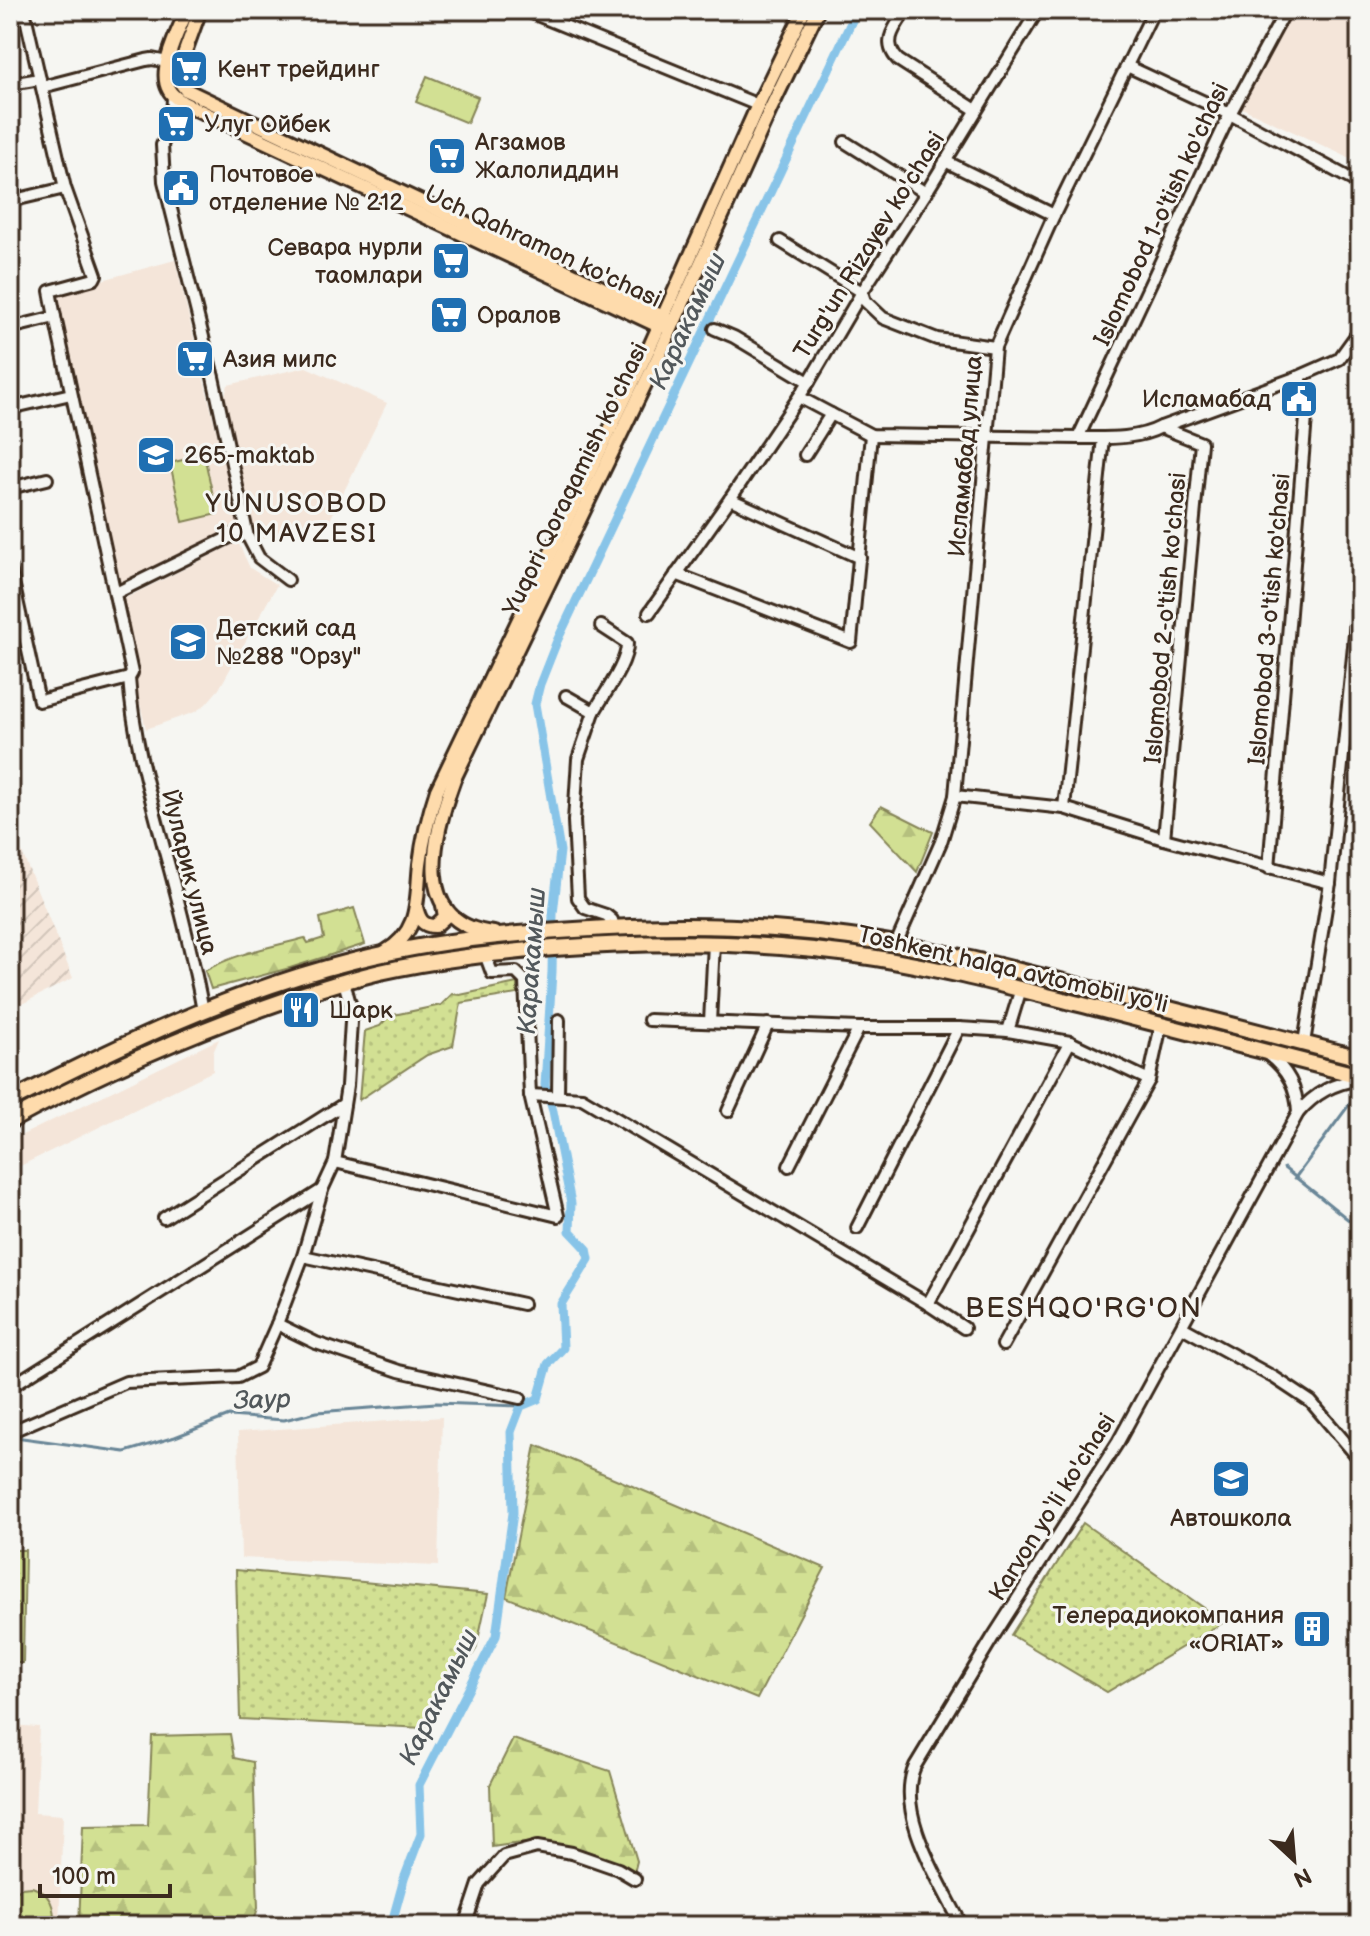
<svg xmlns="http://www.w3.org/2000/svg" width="1370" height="1936" font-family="'Balsamiq Sans',sans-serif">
<defs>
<pattern id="industrial-furrows" width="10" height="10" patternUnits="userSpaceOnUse" patternTransform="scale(2)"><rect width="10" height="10" fill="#f4e5d9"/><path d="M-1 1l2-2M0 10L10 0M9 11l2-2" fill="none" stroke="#d2c5ba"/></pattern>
<pattern id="grass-dots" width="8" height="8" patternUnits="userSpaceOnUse" patternTransform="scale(2)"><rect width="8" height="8" fill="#d2e093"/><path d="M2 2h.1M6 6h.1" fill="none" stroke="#b5c07e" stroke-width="1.8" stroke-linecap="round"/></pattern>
<pattern id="forest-firs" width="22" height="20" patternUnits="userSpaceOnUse" patternTransform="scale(2)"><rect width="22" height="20" fill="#d2e093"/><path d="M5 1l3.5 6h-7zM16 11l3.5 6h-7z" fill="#b5c07e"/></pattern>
</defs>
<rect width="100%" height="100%" fill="#f6f6f2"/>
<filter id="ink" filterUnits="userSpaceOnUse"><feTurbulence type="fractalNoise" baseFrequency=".0125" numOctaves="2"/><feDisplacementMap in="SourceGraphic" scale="16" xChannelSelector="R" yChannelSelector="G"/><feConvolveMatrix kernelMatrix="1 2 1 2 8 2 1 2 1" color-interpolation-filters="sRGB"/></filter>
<g filter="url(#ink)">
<g fill="#f4e5d9">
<polygon points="1294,10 1360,10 1360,163 1240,107"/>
<polygon points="175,260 240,529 118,586 55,293"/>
<polygon points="306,367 387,403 330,520 255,540 224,399 228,385"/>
<polygon points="238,542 250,568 277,585 219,689 206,704 195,712 146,729 135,683 124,599"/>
<polygon points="219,1039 213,1053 213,1071 10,1171 10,1141"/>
<polygon points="442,1417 438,1566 241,1558 238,1432"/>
<polygon points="10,1725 39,1727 35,1813 63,1815 59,1926 10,1926"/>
</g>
<polygon fill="url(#industrial-furrows)" points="10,823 73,978 10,1010"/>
<g fill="url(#grass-dots)" stroke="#868558" stroke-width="2">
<path d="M 664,932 C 711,933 758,933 805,939 C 882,947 958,964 1033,983 L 1032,988 L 987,976 L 662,936 L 568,938 L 475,948 L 429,955 L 383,965 L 291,992 L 289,988 L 380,960 L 474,942 Z"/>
<polygon points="517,983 517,994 461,1003 453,1046 427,1055 359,1100 365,1031 380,1026 389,1016 441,1005 452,994 460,995"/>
<polygon points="269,994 271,999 187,1029 132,1053 10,1115 10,1109 102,1061 213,1013"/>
<polygon points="1083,1523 1224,1622 1107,1692 1011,1635"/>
<polygon points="236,1570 488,1594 476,1649 424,1728 240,1719"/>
</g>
<g fill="url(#forest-firs)" stroke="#868558" stroke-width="2">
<polygon points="881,806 933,832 917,872 870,822"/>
<path d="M 354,908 L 365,944 L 290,968 L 211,989 L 205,971 C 235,953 272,947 305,938 L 308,943 L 324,938 L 320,918 Z"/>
<polygon points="536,1445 825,1568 757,1699 506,1597"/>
<polygon points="10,1550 25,1550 23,1663 10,1663"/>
<polygon points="230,1734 234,1758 253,1762 258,1908 252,1926 79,1926 83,1826 148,1825 152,1736"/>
<path d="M 513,1739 L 610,1771 L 637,1861 L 634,1873 C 584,1844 548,1837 492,1847 L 490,1785 Z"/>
</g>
<g fill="#d2e093" stroke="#868558" stroke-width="2">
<polygon points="427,76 478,97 467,123 416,102"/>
<polygon points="204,455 217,514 183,522 170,463"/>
<path d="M 32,1887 C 51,1893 55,1907 54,1926 L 10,1926 L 10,1895 L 21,1888 Z"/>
</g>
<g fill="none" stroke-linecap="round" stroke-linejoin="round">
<g stroke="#698697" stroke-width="3">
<polyline points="1284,1168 1360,1229"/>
<polyline points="1295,1178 1360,1090"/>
<polyline points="10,1439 15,1437 125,1452 175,1437 229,1416 284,1420 317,1412 436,1403 521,1406"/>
</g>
<polyline stroke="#88c4e8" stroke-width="9" points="391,1926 404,1879 421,1834 419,1785 496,1636 513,1513 511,1432 521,1406 538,1399 548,1364 563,1348 561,1304 589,1259 587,1249 570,1231 571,1203 553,1111 545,1085 552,972 553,914 560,851 535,704 540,684 557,641 857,10"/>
<g stroke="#3b2a1e" stroke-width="16">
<g id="minor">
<polyline points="24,10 65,188 96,275 94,279 50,291 55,317"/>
<polyline points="525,10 758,105"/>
<path d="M 906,10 C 895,27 881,42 898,60 L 976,110"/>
<polyline points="1127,66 1230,114 1360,184"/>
<polyline points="10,84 40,79"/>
<polyline points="42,87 146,60 152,59 167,62"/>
<polyline points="173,96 172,123 162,145 164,181 213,377 248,537 259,558 288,580"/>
<polyline points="845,142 926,193"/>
<polyline points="945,161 1054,215"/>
<polyline points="10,201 65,188"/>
<polyline points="780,241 862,292 865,301 883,318 937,339 995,347"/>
<polyline points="10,328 55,317 132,673 129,678"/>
<polyline points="715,329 734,337 809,382"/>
<polyline points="799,397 831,414 805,455"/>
<polyline points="10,408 71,394"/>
<path d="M 831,414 L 871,435 L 1078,438 C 1104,438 1137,440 1161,427 L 1298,377 L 1339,359 L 1360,330"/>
<polyline points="1161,427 1201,443 1164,839"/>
<polyline points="1078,438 1230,114 1286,10"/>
<polyline points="10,488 47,479"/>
<polyline points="730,499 860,558"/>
<path d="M 10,568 L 39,701 L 129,678 C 133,736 149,792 164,848 C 179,902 193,957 203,1011"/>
<polyline points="676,574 851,642 871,435"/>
<polyline points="116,593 246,529"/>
<polyline points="649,613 730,499 809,382 862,292 926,193 1038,10"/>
<path d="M 566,696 L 594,712 C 604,694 628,663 627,643 L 601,626"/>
<polyline points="594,712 578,759 574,821 578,898 585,908 606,915 612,920 614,928"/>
<polyline points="955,796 1064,808 1164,839 1330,883"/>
<polyline points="1064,808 1103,438"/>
<polyline points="1269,868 1308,393 1298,377"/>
<polyline points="896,944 941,842 955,796 995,347 1054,215 1154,10"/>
<polyline points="649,1020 859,1028 959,1028 1008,1031 1070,1042 1149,1080"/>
<polyline points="710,1022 714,943"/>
<polyline points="1008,1031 1019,995"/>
<polyline points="1304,1043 1330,883 1354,646 1360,562"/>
<path d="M 1267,1054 C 1288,1070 1297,1088 1298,1113"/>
<polyline points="530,1095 582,1098 928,1304 964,1328"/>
<polyline points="558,1095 559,1020"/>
<polyline points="728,1111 768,1024"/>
<polyline points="335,1162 558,1216 530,1095 525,981 516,972 492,973 485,954"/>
<polyline points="789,1166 859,1028"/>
<polyline points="164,1218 344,1104"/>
<polyline points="857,1228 959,1028"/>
<polyline points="303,1256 523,1304"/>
<polyline points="928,1304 1070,1042"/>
<polyline points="277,1324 316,1343 399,1371 520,1398"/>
<polyline points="1182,1327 1275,1378 1311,1402 1356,1455 1360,1458"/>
<polyline points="1003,1345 1149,1080 1161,1025"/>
<polyline points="10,1387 322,1190"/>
<polyline points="10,1432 126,1382 238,1377 258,1367 277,1324 303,1256 322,1190 335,1162 347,1086 351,1022 351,1007 344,982"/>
<polyline points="465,1926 479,1884 504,1856 537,1847 572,1853 618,1869 635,1879"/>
<path d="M 962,1926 C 941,1883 894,1813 915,1766 L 993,1637 L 1118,1442 L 1298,1113 C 1315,1093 1334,1083 1360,1079"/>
</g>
</g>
<g stroke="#3b2a1e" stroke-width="18">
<g id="major">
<path d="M 187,10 C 179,30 157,70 169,90 C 172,96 178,99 183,103 L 659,326 L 666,326"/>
<polyline points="200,10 178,71 180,82 186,90 663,317 667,321"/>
<path d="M 416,907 C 419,919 422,926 435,926 L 445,917 L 443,905"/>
<path d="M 494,933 C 409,924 434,834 454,779 L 662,349 L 770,110 L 818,10"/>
<path d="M 385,952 C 421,931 416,900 420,864 C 423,839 429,814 437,790 L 651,344 L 758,105 L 804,10"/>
</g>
</g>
<g stroke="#3b2a1e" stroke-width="20">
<g id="highway">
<path d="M 10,1101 C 120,1045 233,991 353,961 C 427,942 500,934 575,930 C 661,924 748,924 834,935 C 922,945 1009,968 1095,990 C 1183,1013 1272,1035 1360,1058"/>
<path d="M 10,1121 C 82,1082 157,1048 233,1019 C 281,1001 330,984 380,972 C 438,959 495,953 554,948 C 662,940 769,941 876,958 C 950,970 1022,990 1095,1008 C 1183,1031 1272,1053 1360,1076"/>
</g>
</g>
<use href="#minor" stroke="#f6f6f2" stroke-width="10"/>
<use href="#major" stroke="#fedbac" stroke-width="12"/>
<use href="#highway" stroke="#fedbac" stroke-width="14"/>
</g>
</g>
<defs>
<g id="supermarket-square" transform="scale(2)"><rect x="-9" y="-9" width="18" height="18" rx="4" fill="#1f6fb2" stroke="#f6f6f2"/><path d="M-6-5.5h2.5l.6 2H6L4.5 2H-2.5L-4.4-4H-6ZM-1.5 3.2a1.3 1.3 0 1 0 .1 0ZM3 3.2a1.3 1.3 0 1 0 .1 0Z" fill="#fff"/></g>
<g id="civic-square" transform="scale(2)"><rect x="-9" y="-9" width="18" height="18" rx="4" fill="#1f6fb2" stroke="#f6f6f2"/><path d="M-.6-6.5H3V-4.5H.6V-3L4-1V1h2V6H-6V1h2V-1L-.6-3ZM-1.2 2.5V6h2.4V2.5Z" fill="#fff"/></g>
<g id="school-square" transform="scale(2)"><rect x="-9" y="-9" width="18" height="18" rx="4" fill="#1f6fb2" stroke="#f6f6f2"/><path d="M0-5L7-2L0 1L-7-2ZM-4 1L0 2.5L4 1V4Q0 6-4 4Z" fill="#fff"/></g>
<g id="restaurant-square" transform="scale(2)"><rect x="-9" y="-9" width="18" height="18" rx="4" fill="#1f6fb2" stroke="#f6f6f2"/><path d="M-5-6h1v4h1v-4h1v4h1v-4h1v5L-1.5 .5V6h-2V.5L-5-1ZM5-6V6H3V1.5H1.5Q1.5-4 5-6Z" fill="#fff"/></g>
<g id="building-square" transform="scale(2)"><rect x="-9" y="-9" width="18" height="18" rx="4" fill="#1f6fb2" stroke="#f6f6f2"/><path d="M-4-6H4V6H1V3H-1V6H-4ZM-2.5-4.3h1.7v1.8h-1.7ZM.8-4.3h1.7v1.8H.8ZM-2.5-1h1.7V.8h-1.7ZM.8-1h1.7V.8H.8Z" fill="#fff"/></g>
</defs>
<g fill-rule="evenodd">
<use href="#supermarket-square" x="189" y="69"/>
<use href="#supermarket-square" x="176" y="124"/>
<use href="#supermarket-square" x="447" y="156"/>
<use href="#civic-square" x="181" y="188"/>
<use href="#supermarket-square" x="451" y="261"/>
<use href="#supermarket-square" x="449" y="315"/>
<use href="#supermarket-square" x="195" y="359"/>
<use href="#civic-square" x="1299" y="399"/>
<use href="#school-square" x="156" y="455"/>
<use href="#school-square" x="188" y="642"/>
<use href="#restaurant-square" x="301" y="1010"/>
<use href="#school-square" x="1231" y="1479"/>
<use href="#building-square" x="1312" y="1629"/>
</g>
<g text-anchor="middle" stroke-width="6" stroke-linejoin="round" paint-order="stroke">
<g font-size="24" fill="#3b2a1e" stroke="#f6f6f2" text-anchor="start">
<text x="217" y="77">Кент трейдинг</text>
<text x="204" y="132">Улуг Ойбек</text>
<text x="475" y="150">Агзамов<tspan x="475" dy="28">Жалолиддин</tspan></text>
<text x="209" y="182">Почтовое<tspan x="209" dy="28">отделение № 212</tspan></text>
<text x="423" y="255" text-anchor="end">Севара нурли<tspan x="423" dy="28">таомлари</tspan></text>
<text x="477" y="323">Оралов</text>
<text x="223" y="367">Азия милс</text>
<text x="1271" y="407" text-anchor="end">Исламабад</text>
<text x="184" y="463">265-maktab</text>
<text x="216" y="636">Детский сад<tspan x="216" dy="28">№288 "Орзу"</tspan></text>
<text x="329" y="1018">Шарк</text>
<text x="1231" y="1526" text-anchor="middle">Автошкола</text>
<text x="1284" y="1623" text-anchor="end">Телерадиокомпания<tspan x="1284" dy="28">«ORIAT»</tspan></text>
</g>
<g font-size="24" fill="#3b2a1e" stroke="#f6f6f2">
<text transform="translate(1161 214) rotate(-65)" y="8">Islomobod 1-o'tish ko'chasi</text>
<text transform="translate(869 245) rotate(-58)" y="8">Turg'un Rizayev ko'chasi</text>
<text transform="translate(543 246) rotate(25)" y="8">Uch Qahramon ko'chasi</text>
<text transform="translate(965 456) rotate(-85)" y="8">Исламабад улица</text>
<text transform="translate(575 479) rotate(-64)" y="8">Yuqori Qoraqamish ko'chasi</text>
<text transform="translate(1165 618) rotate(-85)" y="8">Islomobod 2-o'tish ko'chasi</text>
<text transform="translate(1269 619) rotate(-85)" y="8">Islomobod 3-o'tish ko'chasi</text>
<text transform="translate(190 872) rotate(76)" y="8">Йуларик улица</text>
<text transform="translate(1013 969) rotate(13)" y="8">Toshkent halqa avtomobil yo'li</text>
<text transform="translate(1052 1507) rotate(-58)" y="8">Karvon yo‘li ko'chasi</text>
</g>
<g font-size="26" font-style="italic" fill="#52585b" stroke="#f6f6f2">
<text transform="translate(687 321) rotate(-65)" y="9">Каракамыш</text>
<text transform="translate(531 961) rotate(-86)" y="9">Каракамыш</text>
<text transform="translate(262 1399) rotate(-2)" y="9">Заур</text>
<text transform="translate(438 1697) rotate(-64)" y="9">Каракамыш</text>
</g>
<g font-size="26" letter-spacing="2" fill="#3b2a1e" stroke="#f6f6f2">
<text x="297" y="512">YUNUSOBOD<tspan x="297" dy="30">10 MAVZESI</tspan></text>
</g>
<g font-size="28" letter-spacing="2" fill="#3b2a1e" stroke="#f6f6f2">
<text x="1084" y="1317">BESHQO'RG'ON</text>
</g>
</g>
<rect width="1370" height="1936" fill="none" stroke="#f6f6f2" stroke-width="40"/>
<rect x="20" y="20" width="1330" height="1896" fill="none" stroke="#3b2a1e" stroke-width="3" filter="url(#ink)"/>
<g transform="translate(1294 1860) rotate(154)" stroke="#f6f6f2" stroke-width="6" paint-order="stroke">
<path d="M0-6L14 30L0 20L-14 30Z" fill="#3b2a1e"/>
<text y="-12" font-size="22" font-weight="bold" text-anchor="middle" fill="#3b2a1e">N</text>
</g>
<path d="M40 1884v12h130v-12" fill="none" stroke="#3b2a1e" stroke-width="4"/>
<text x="52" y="1884" font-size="24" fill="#3b2a1e" stroke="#f6f6f2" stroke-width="6" paint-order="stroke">100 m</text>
</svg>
